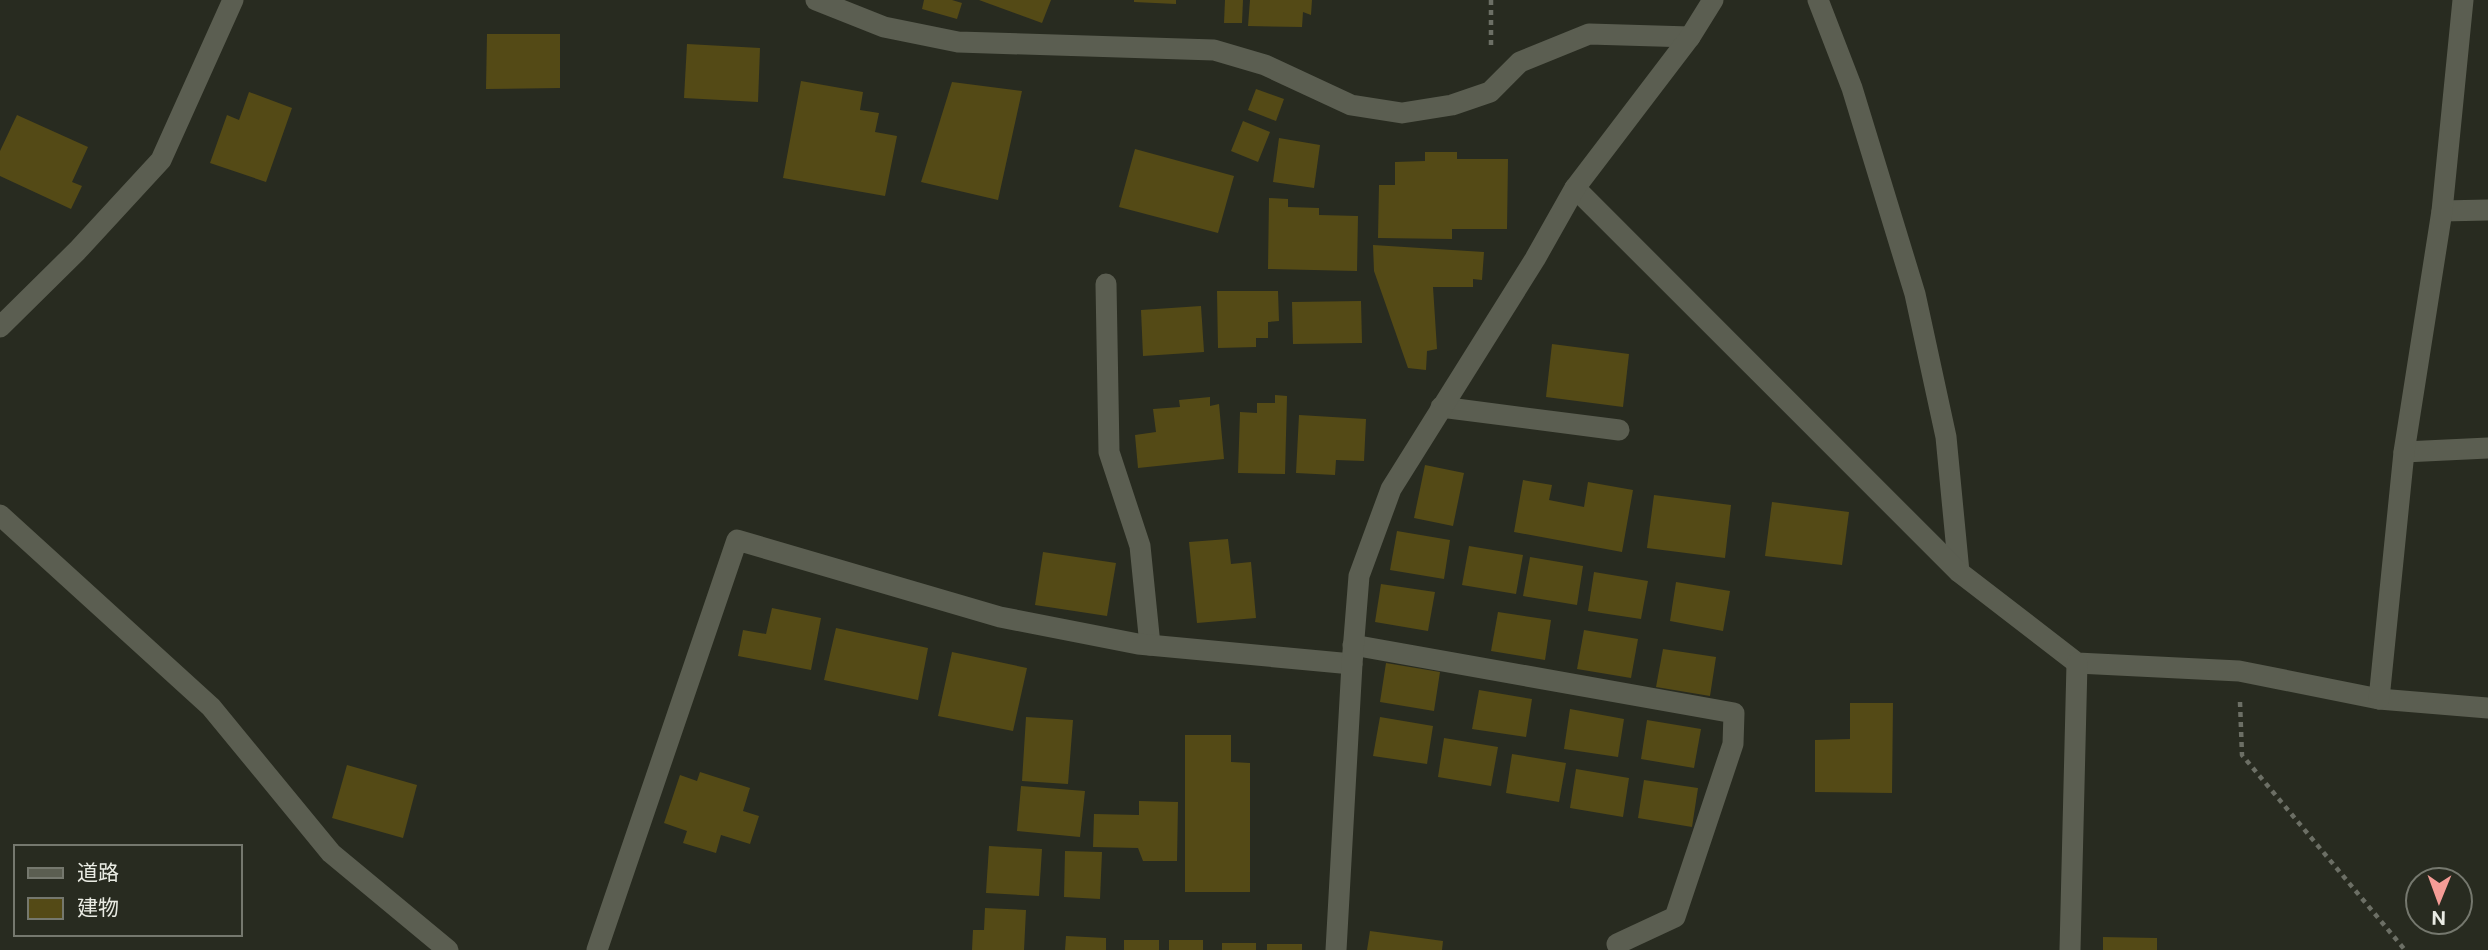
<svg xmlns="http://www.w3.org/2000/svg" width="2488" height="950" font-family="'Public Sans','Noto Sans JP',sans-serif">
<rect width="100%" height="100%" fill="#282b20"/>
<g fill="#544a16">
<polygon points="924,0 952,0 962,3 957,19 922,9"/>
<polygon points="979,0 1051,0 1042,23"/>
<polygon points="1134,0 1176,0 1176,4 1134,2"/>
<polygon points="1225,0 1243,0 1242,23 1224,23"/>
<polygon points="1250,0 1312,0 1311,15 1303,12 1302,27 1248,26"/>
<polygon points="487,34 560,34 560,88 486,89"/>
<polygon points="687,44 760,48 758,102 684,98"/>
<polygon points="801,81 863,92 860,110 879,113 875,132 897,136 885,196 783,178"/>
<polygon points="952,82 1022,91 998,200 921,182"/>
<polygon points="1256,89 1284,99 1276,121 1248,110"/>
<polygon points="249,92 292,108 266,182 210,163 227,115 239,120"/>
<polygon points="17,115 88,147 72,182 82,186 71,209 0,176 0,151"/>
<polygon points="1243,121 1270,132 1258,162 1231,151"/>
<polygon points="1279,138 1320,145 1314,188 1273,182"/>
<polygon points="1135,149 1234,176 1218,233 1119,207"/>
<polygon points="1425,152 1457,152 1457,159 1508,159 1507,229 1452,229 1452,239 1378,238 1379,185 1395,185 1395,162 1425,161"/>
<polygon points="1269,198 1288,199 1288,207 1319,208 1319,215 1358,216 1357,271 1268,269"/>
<polygon points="1373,245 1484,252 1482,280 1473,279 1473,287 1433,287 1437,349 1427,351 1426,370 1408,368 1374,271"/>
<polygon points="1217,291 1278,291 1279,321 1268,322 1268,338 1256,338 1256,347 1218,348"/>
<polygon points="1361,301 1362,343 1293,344 1292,302"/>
<polygon points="1201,306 1204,352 1143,356 1141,310"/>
<polygon points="1552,344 1629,354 1623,407 1546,397"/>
<polygon points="1275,395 1287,396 1285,474 1238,473 1240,412 1257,413 1257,403 1275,403"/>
<polygon points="1210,397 1210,406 1219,404 1224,459 1138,468 1135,435 1156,432 1153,409 1180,407 1179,400"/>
<polygon points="1299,415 1366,419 1364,461 1336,460 1335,475 1296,473"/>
<polygon points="1425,465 1464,473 1453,526 1414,518"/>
<polygon points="1523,480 1552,485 1549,500 1584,507 1588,482 1633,490 1622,552 1514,532"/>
<polygon points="1654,495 1731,505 1725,558 1647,548"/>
<polygon points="1772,502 1849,512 1842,565 1765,556"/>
<polygon points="1397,531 1450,540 1444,579 1390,570"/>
<polygon points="1228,539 1231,564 1251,562 1256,618 1197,623 1189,542"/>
<polygon points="1469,546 1523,555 1516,594 1462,585"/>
<polygon points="1043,552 1116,563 1107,616 1035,605"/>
<polygon points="1530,557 1583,566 1577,605 1523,596"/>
<polygon points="1594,572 1648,581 1641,619 1588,611"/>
<polygon points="1676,582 1730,591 1723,631 1670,621"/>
<polygon points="1381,584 1435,592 1428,631 1375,622"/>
<polygon points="772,608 821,618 811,670 738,656 743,630 766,634"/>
<polygon points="1498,612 1551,620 1545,660 1491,651"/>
<polygon points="836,628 928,648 918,700 824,680"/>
<polygon points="1584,630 1638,639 1631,678 1577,669"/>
<polygon points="1663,649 1716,657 1710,696 1656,687"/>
<polygon points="952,652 1027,668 1013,731 938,716"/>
<polygon points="1386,663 1440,672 1434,711 1380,702"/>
<polygon points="1479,690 1532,699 1526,737 1472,729"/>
<polygon points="1850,703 1893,703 1892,793 1815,792 1815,740 1850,739"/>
<polygon points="1570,709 1624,719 1618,757 1564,749"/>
<polygon points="1026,717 1073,720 1068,784 1022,781"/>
<polygon points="1380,717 1433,726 1427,764 1373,756"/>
<polygon points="1647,720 1701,729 1694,768 1641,759"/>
<polygon points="1185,735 1231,735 1231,762 1250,763 1250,892 1185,892"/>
<polygon points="1444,738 1498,747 1491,786 1438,777"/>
<polygon points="1512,754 1566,763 1559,802 1506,793"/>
<polygon points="347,765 417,785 403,838 332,818"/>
<polygon points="1576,769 1629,778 1623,817 1570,808"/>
<polygon points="700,772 750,788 743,811 759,816 750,844 721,835 716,853 683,843 687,831 664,823 680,775 697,781"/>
<polygon points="1644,780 1698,788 1692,827 1638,818"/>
<polygon points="1021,786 1085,791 1080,837 1017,831"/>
<polygon points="1139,801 1178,802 1177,861 1143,861 1138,848 1093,847 1094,814 1139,815"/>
<polygon points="989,846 1042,849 1039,896 986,893"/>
<polygon points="1065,851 1102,852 1100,899 1064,897"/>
<polygon points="985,908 1026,910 1024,950 972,950 973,930 984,930"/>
<polygon points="1370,931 1443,941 1442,950 1367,950"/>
<polygon points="1066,936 1106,938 1106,950 1065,950"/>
<polygon points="2103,937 2157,938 2157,950 2103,950"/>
<rect x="1124" y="940" width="35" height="10"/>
<rect x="1169" y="940" width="34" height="10"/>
<rect x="1222" y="943" width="34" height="7"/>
<rect x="1267" y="944" width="35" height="6"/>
</g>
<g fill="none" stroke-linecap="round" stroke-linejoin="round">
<g stroke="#6c6f65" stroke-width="4.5" stroke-dasharray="5 5" stroke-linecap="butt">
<polyline points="1491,45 1491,0"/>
<polyline points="2240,702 2242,755 2405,950"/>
</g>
<g stroke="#5b5e51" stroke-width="21">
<polyline points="816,0 884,27 958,42 1214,50 1265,65 1351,105 1402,113 1452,105 1490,92 1520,62 1589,34 1690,37"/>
<polyline points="1818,0 1852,88 1915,294 1946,437 1959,572"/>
<polyline points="1575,188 1959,572 2077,663 2239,671 2379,699 2488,708"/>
<polyline points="2442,211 2488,210"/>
<polyline points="1106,284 1109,452 1140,546 1150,645"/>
<polyline points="0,327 77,251 161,160 233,0"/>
<polyline points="1441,407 1619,430"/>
<polyline points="2404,452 2488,448"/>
<polyline points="0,515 211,707 331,853 448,950"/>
<polyline points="1353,645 1734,713 1733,744 1675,917 1617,944"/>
<polyline points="2379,699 2404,452 2442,211 2463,0"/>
<polyline points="597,950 737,540 1000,617 1138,644 1352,664"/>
<polyline points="1336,950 1352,664 1359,576 1391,489 1535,259 1575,188 1690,37 1713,0"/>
<polyline points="2070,950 2077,663"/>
</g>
</g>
<rect x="14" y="845" width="228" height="91" fill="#282b20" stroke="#75786e" stroke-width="2"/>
<rect x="28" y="868" width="35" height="10" fill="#5b5e51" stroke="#75786e" stroke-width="2"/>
<text x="77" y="880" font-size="21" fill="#e9ebe3">道路</text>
<rect x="28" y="898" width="35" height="21" fill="#544a16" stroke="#75786e" stroke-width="2"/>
<text x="77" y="915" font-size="21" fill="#e9ebe3">建物</text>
<g transform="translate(2439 901) rotate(181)"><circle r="33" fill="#282b20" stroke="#75786e" stroke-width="2"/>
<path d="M0-5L12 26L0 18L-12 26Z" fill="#f59c96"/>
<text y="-10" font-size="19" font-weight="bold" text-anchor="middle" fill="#e9ebe3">N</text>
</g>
</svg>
